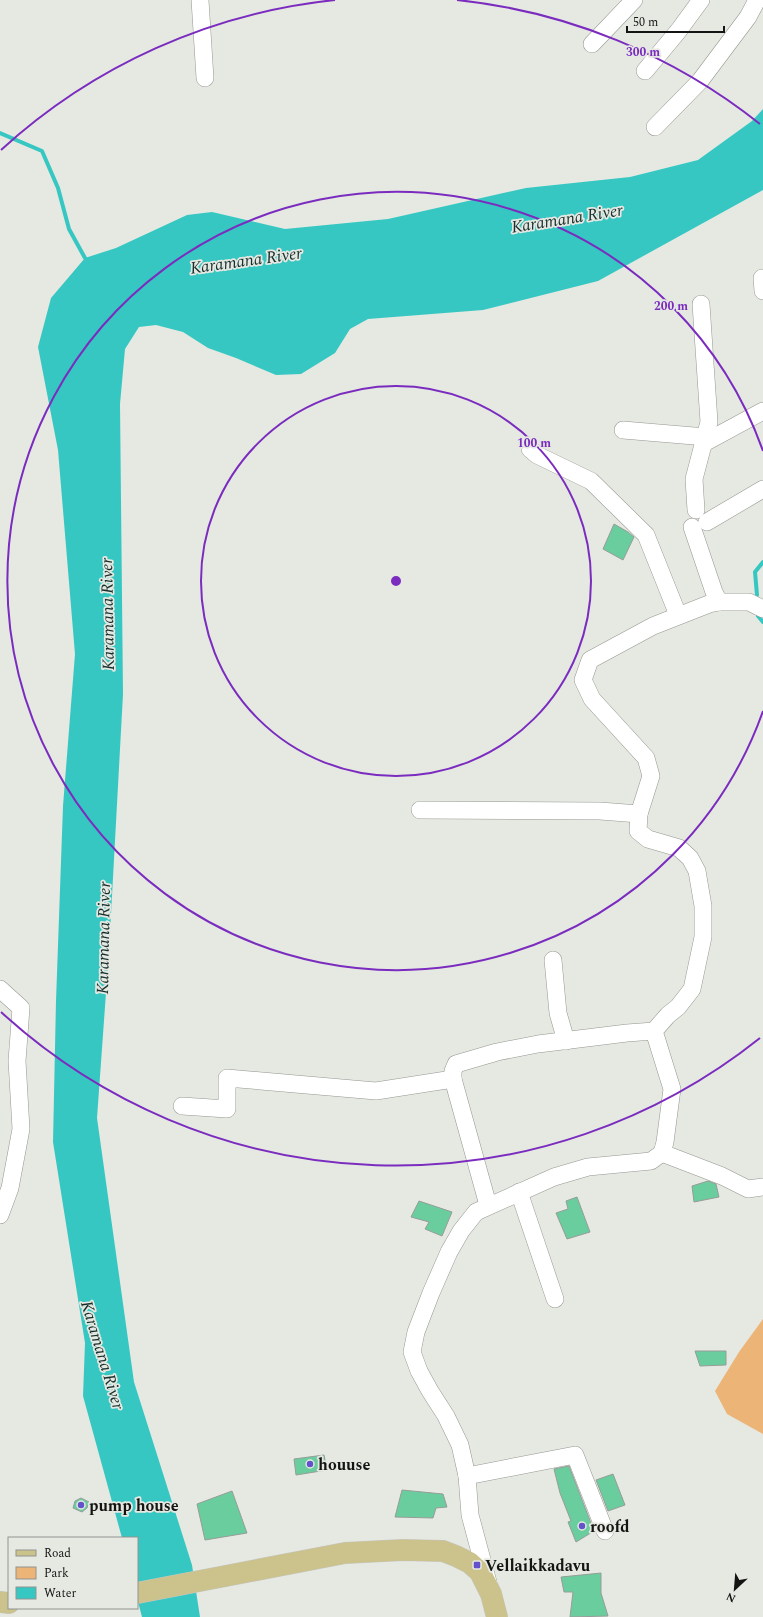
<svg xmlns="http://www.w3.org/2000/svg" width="763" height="1617" font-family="Spectral,serif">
<rect width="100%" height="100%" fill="#e5e9e2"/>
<polygon fill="#ecb477" points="763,1319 763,1434 727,1414 715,1391 739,1352"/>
<polygon fill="#36c7c2" points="763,109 763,190 598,281 483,310 368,319 350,329 335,353 301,374 276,375 236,358 208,348 183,332 156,325 139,327 125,349 120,404 123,694 109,951 97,1118 134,1382 192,1565 200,1617 142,1617 137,1598 137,1538 122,1538 83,1396 85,1343 53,1142 56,1001 63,806 75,654 58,450 38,347 51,298 85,258 116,248 187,215 212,212 285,229 388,219 526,188 630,177 698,160 752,121"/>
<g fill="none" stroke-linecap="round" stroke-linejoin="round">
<g stroke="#36c7c2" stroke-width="4">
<polyline points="0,133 42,151 58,188 69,229 85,258"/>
<polyline points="757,595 755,572 763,562"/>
<polyline points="758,616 763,622"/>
</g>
</g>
<g fill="#6acd9d" stroke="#969d99">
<polygon points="614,524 628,532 634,537 623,560 603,549"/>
<polygon points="708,1181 716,1184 719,1197 694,1202 692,1186"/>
<polygon points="577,1197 590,1232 567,1239 556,1213 568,1209 566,1201"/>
<polygon points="419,1201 452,1212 442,1236 425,1229 429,1222 411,1217"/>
<polygon points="695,1351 726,1351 726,1365 700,1366"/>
<polygon points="324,1455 327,1470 296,1475 294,1459"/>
<polygon points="569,1466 594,1531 576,1542 568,1522 571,1521 560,1493 554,1469"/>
<polygon points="613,1474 625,1505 608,1511 596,1480"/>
<polygon points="402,1490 443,1494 447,1507 436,1508 433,1518 395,1517"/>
<polygon points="232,1491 247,1533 205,1540 197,1504"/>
<polygon points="81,1498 89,1502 87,1508 82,1512 73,1508 75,1501"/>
<polygon points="601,1573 601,1593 608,1616 570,1617 573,1592 564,1592 561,1577"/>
</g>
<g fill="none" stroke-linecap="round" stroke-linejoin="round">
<g stroke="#949891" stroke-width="18">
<g id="minor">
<polyline points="200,0 205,78"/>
<polyline points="592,44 634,0"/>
<polyline points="645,71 679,30 701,0"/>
<polyline points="655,127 700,81 748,17 757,0"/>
<polyline points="762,278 763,291"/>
<polyline points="623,430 706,437"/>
<polyline points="704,443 763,411"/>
<polyline points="530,449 537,455 591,481 646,535 678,615"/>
<polyline points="696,510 694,479 709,422 701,304"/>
<polyline points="707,522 763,489"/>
<polyline points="692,527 714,592 719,602"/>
<polyline points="420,810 600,811 639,814"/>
<polyline points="553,960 558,1013 566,1041"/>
<polyline points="0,989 21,1008 17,1061 21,1129 10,1188 0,1215"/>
<polyline points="182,1106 227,1109 227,1078 376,1091 453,1079"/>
<polyline points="662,1153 722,1176 748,1189 763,1187"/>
<polyline points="519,1192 555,1299"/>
<polyline points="488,1205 453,1079 453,1071 456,1064 497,1052 538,1044 627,1033 654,1031"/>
<polyline points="467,1476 575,1455 605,1531"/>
<polyline points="488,1582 470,1515 467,1476 460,1445 446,1416 430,1391 419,1371 412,1352 416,1332 431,1293 449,1252 461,1231 476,1212 554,1177 588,1167 651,1161 662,1153 665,1142 672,1089 654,1031 668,1015 678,1007 692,989 703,937 703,906 697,871 690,858 679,848 648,839 638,831 639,814 651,776 646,758 592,699 583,680 590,660 653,626 709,604 719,602 749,602 763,609"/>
</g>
</g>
<g stroke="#c7c7c6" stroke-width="22">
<g id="major">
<polyline points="137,1593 345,1553 403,1550 443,1551 456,1556 470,1563 480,1572 491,1594 497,1617"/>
<polyline points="0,1602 9,1603"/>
</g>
</g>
<use href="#minor" stroke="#fff" stroke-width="17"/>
<use href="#major" stroke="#ccc28c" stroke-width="21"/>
</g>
<g fill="none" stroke="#7b2cbf" stroke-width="2">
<circle cx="396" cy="581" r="195"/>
<path d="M763 711A389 389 0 1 1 763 451"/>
<path d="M760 1038A584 584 0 0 1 1 1012M1 150A584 584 0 0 1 335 0M457 0A584 584 0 0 1 760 124"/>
</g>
<g fill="#6352cb" stroke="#e5e9e2" stroke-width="1.5">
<circle cx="310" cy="1464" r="4"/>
<circle cx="81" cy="1505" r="4"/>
<circle cx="582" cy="1526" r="4"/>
<rect x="473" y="1561" width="8" height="8" rx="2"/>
</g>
<g text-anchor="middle" stroke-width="3.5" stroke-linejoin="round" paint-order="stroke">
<g font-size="16" font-weight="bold" fill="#141513" stroke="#e5e9e2" text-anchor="start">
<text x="318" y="1470">houuse</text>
<text x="89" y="1511">pump house</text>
<text x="590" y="1532">roofd</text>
<text x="485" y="1571">Vellaikkadavu</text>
</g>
<g font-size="17" font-style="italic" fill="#162e2d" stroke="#e5e9e2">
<text transform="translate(567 218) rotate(-9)" y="6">Karamana River</text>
<text transform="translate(246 260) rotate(-8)" y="6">Karamana River</text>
<text transform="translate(107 614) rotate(-91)" y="6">Karamana River</text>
<text transform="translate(103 938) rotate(-89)" y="6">Karamana River</text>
<text transform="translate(103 1355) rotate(73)" y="6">Karamana River</text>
</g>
</g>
<circle cx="396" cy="581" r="6" fill="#7b2cbf" stroke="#e5e9e2" stroke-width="2"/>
<g font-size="12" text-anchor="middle" font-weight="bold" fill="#7b2cbf" stroke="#e5e9e2" stroke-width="3.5" stroke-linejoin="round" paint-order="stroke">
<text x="643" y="56">300 m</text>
<text x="671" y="310">200 m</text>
<text x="534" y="447">100 m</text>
</g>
<rect x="8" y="1537" width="130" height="72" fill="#e5e9e2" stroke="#91948f"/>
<rect x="16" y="1550" width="20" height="6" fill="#ccc28c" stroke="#91948f"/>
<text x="44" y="1557" font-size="12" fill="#141513">Road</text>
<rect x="16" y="1567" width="20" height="12" fill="#ecb477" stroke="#91948f"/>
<text x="44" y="1577" font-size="12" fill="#141513">Park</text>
<rect x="16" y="1587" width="20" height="12" fill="#36c7c2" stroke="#91948f"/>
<text x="44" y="1597" font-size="12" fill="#141513">Water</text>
<g transform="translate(735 1589) rotate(206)" stroke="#e5e9e2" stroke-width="3" paint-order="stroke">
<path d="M0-3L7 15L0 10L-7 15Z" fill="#141513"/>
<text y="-6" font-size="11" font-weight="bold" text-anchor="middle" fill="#141513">N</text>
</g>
<path d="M627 26v6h97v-6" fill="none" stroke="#141513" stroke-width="2"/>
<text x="633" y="26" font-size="12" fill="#141513" stroke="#e5e9e2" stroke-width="3" paint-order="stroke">50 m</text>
</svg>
